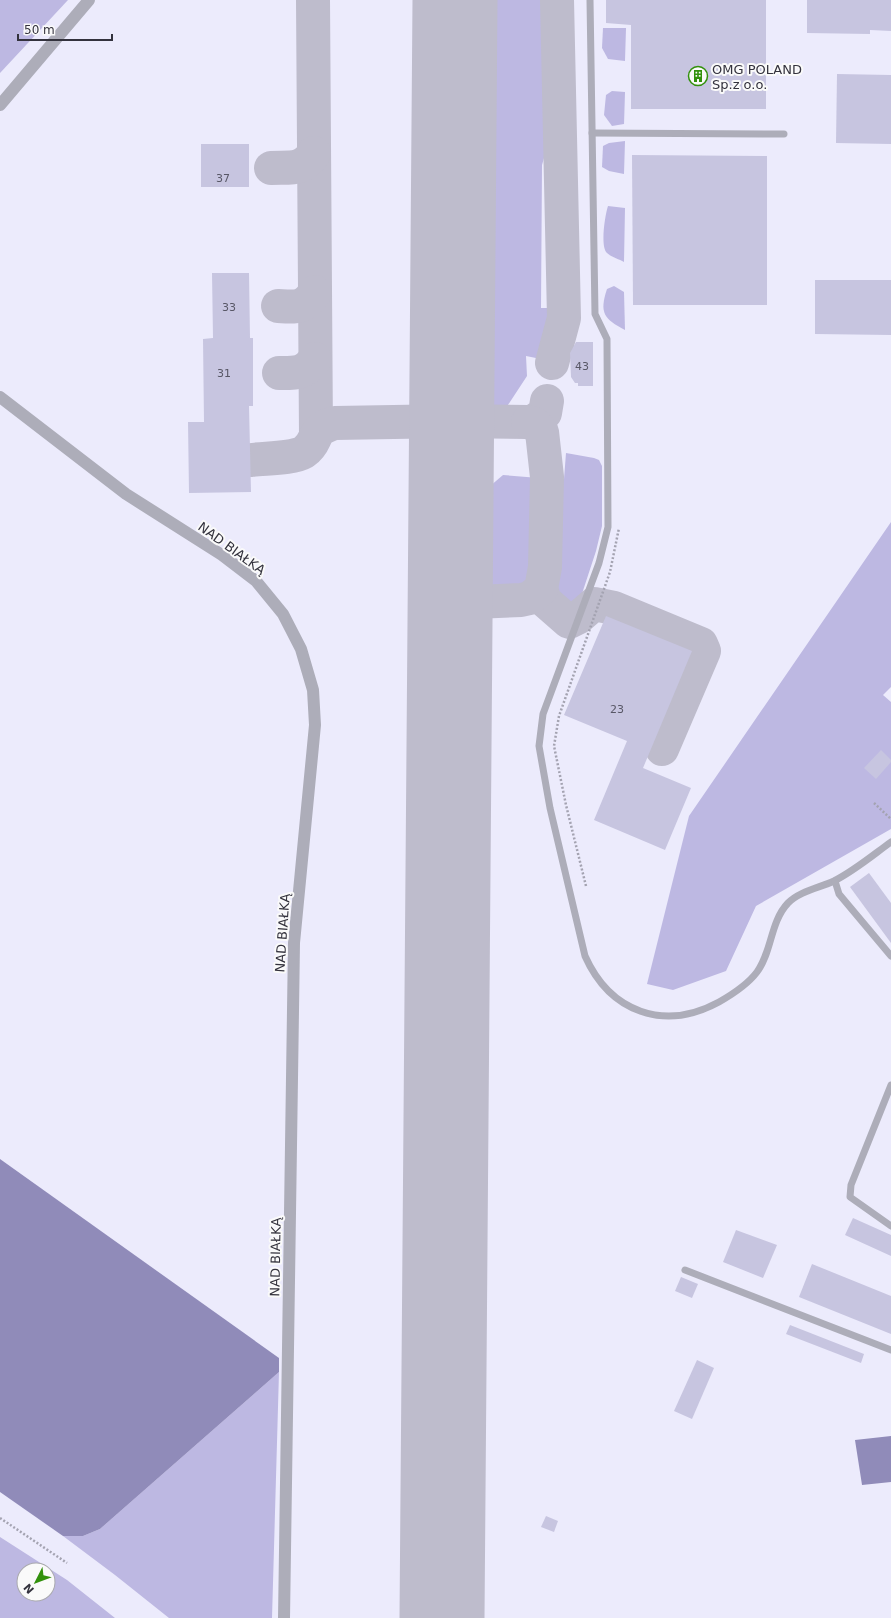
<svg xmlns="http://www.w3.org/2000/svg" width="891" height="1618" font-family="'DejaVu Sans',sans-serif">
<rect width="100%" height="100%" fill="#ecebfc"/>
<g fill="#bdb8e2" fill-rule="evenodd">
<polygon points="0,0 68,0 0,73"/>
<polygon points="490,0 549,0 549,118 551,152 544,158 542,165 541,308 550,308 549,330 536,358 526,356 527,376 504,411 497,413 492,409 490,402"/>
<polygon points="603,28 626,28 625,61 608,59 602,48"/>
<polygon points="612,91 625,92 624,124 612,126 604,115 606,95"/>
<polygon points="625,141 624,174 609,171 602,167 603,146 609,143"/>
<path d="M 608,206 L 625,208 L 624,262 C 619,259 611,257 607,253 C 600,247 605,215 608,206 Z"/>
<path d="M 614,286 L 624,292 L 625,330 C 604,319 599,313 607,289 Z"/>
<polygon points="566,453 594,458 599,460 602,466 602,526 596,551 576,612 560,606 552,595 550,571 552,476 564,479"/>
<polygon points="503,475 539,478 538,569 537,580 532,587 489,590 489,487"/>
<polygon points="891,522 891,687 883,695 891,702 891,829 756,906 726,971 673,990 647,984 689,816"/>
<polygon points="279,1372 272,1618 169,1618 115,1575 63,1536 83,1536 100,1529"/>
<path d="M 0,1537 L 67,1580 L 115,1618 L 0,1618 ZM 24,1570 L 48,1570 L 48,1594 L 24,1594 Z"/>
</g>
<g fill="#908bb9">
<polygon points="0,1159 279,1358 279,1372 100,1529 83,1536 63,1536 0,1492"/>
<polygon points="891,1436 891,1482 862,1485 855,1440"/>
</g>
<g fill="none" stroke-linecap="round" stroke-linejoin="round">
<g stroke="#bebccc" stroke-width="34">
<polyline points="313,0 316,434"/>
<path d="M 271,168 C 291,167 302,171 314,153"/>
<path d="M 278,306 C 296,307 304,309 315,292"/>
<polyline points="552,363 564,318 557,0"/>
<path d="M 279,373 C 296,373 304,374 315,359"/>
<path d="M 251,460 C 265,458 292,459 304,452 C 320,441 309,430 335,423 L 452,421 L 528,422 L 534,421 L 545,413 L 547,401"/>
<polyline points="541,589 545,601 569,622 579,617 594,604 614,608 701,644 704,651 662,749"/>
<polyline points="451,603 521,600 530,598 541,589 545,567 547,477 542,432 536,425 528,422"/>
</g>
<polyline stroke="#bebccc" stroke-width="85" points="442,1618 455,0"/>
</g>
<g fill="#c7c5e0">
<polygon points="606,0 766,0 766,109 631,109 631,25 606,23"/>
<polygon points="807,0 891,0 891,31 870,30 870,34 807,33"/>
<polygon points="837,74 891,75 891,144 836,143"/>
<rect x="201" y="144" width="48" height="43"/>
<polygon points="632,155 767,156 767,305 633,305"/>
<polygon points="212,273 249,273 250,338 253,338 253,406 249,406 251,492 189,493 188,422 204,422 203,339 213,338"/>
<polygon points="815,280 891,280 891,335 815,334"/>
<polygon points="576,342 593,342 593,386 578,386 578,383 575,383 571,377 570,353"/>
<polygon points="606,616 692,651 643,768 691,788 665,850 594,820 627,741 564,715"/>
<polygon points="881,750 891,760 891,762 876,779 864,768"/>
<polygon points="869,873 891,903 891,943 850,887"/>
<polygon points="853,1218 891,1235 891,1256 845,1235"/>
<polygon points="736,1230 777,1245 763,1278 723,1262"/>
<polygon points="812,1264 891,1296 891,1334 799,1297"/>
<polygon points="681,1277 698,1284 692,1298 675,1291"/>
<polygon points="790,1325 864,1354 861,1363 786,1334"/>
<polygon points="697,1360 714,1368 692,1419 674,1411"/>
<polygon points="546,1516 558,1521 554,1532 541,1527"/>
</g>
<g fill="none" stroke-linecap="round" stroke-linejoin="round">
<g stroke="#a4a3b1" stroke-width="2.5" stroke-dasharray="2 2" stroke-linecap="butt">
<polyline points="874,803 891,819"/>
<polyline points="586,886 566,805 554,746 559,716 610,572 619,528"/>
<polyline points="0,1518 67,1563"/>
</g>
<g stroke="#adadb9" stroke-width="7">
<path d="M 590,0 L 595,314 L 607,339 L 608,527 L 599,563 L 543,714 L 539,746 L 550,808 L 585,956 C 610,1012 664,1032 719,1002 C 733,994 748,984 757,972 C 772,952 770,922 788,903 C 800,891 819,888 834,881 C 854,871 873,855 891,842"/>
<polyline points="592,133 784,134"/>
<polyline points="835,881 839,894 891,956"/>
<polyline points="891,1085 851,1185 850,1197 891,1226"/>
<polyline points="685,1270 891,1350"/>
</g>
<g stroke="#adadb9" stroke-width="12">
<polyline points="0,105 89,0"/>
<polyline points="0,397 126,494 222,555 256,581 283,614 301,649 313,690 315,725 294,943 284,1618"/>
</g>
</g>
<defs>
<g id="building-ring" transform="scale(1)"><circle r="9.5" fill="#fafafa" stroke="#32910c" stroke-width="1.5"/><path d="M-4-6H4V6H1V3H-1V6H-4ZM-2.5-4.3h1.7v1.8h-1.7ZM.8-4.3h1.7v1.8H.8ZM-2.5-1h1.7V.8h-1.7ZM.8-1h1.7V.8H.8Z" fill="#32910c"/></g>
</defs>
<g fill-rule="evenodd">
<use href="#building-ring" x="698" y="76"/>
</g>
<g text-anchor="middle" stroke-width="4" stroke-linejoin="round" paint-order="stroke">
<g font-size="11" fill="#585766">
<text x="223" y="182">37</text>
<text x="229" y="311">33</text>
<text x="582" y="370">43</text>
<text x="224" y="377">31</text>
<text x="617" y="713">23</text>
</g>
<g font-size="13" fill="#33323d" stroke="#fafafa" text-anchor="start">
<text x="712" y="74">OMG POLAND<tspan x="712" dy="15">Sp.z o.o.</tspan></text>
</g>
<g font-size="13" fill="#33323d" stroke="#fafafa">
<text transform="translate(232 548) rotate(36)" y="5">NAD BIAŁKĄ</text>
<text transform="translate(282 933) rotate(-86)" y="5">NAD BIAŁKĄ</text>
<text transform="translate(275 1257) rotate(-89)" y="5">NAD BIAŁKĄ</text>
</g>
</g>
<g transform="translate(36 1582) rotate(228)"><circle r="19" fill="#fafafa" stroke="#aaaaae"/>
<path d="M0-3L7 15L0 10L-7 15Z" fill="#32910c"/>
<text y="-6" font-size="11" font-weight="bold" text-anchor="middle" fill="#33323d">N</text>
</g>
<path d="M18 34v6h94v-6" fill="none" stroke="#33323d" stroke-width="2"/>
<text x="24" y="34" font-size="12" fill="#33323d" stroke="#fafafa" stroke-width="3" paint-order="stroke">50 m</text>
</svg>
